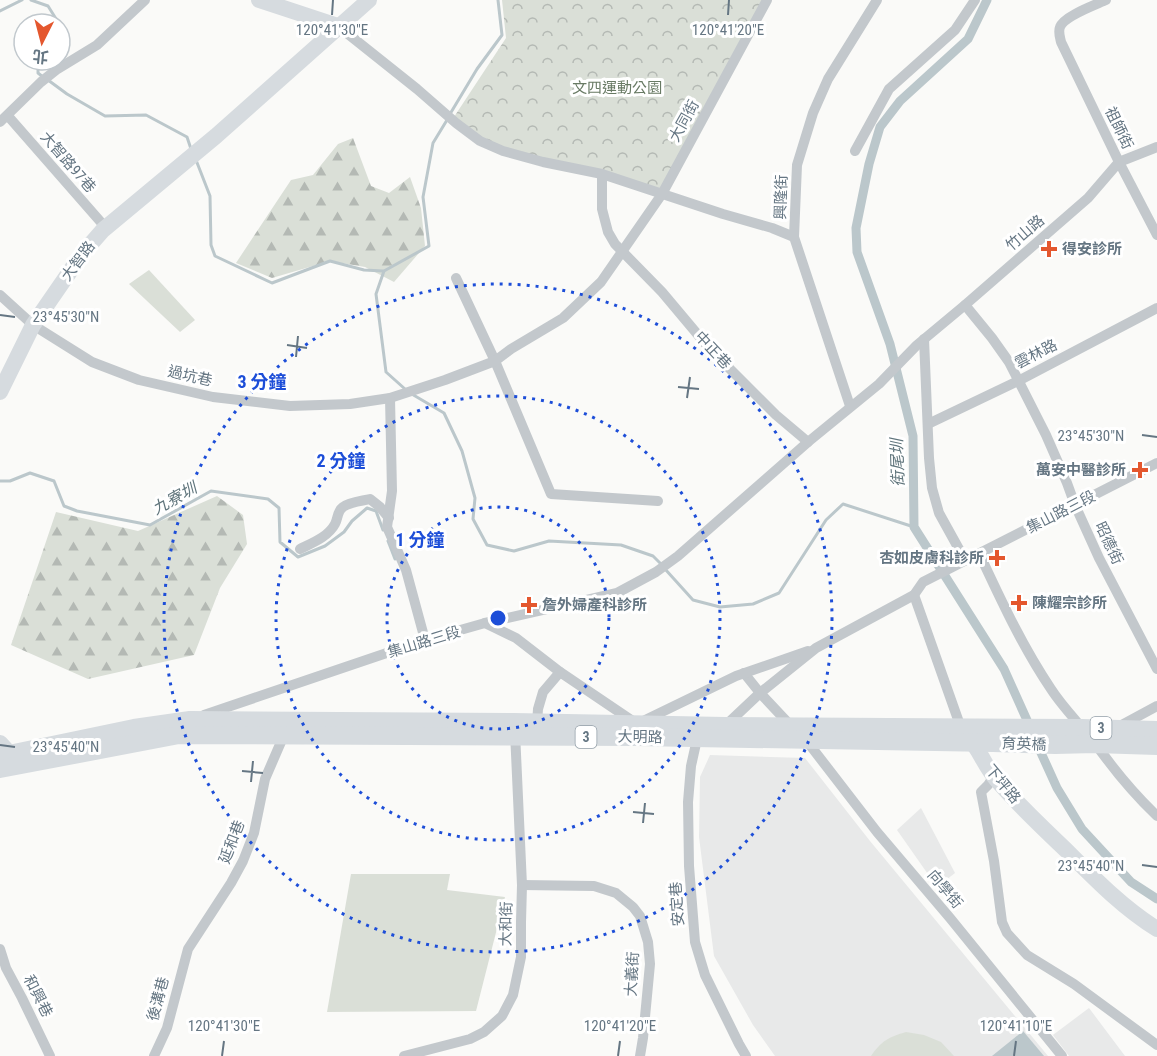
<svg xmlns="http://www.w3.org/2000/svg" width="1157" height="1056" font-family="'Roboto Condensed','Noto Sans TC',sans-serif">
<defs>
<pattern id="forest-firs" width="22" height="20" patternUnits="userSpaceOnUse" patternTransform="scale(1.5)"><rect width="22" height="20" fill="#dadfd7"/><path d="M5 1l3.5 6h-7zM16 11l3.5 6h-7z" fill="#b4b9b4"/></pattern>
<pattern id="park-crowns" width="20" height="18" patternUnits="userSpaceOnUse" patternTransform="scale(1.5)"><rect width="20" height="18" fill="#dadfd7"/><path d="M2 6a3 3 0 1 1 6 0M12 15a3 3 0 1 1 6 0" fill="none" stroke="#b4b9b4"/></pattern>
</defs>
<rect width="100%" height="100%" fill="#fafaf8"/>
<g fill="#e8e9e9">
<polygon points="710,755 805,758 870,841 1048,1056 775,1056 753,1025 714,956 699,837 700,777"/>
<polygon points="921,808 955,873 937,887 897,830"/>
<polygon points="1089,1008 1125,1056 1069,1056 1053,1035"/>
</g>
<g fill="#dadfd7">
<polygon points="149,270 195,320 180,332 129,284"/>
<polygon points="351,874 450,874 447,890 505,897 476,1011 327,1012"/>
<path d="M 906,1032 L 924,1035 L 941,1042 L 954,1056 L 871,1056 C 881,1041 889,1037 906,1032 Z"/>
</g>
<g fill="url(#forest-firs)">
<polygon points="353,138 371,186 389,193 410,177 421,208 425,246 394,282 365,267 330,261 272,278 236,263 291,180 313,175 338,144"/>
<polygon points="217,496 243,515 247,544 220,588 194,655 88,679 11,645 56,512 138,531"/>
</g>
<polygon fill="url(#park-crowns)" points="502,0 767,0 660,190 503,151 452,120 506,38"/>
<polygon fill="#bbc7cb" points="1023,1031 1044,1056 992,1056"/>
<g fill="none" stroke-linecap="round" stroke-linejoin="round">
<g stroke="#bbc7cb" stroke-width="3">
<polyline points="31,0 48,6 58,22 57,24"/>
<polyline points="0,11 22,0"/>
<polyline points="38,60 38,73 43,77"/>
<polyline points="48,80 67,94 105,116 146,115 187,137 191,149"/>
<polyline points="450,114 477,69 502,35 498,0"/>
<polyline points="196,160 210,196 211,245 215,256 272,283 330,261 364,270 383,271"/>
<polyline points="405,389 386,372 376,294 384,271 429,246 423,197 433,143 447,120"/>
<polyline points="410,393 444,413 462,451 475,498 473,519 487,545 514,551 549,541 621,545 653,556 661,564"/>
<polyline points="0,481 10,481 30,473 54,481 64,506 77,511 150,525 211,491 268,499 279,508 280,542 298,557 325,546 344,532 352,521 367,508 376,511 383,530"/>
<polyline points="388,541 395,559"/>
<polyline points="665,569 693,600 720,607 753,604 779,593 826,520 843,504 914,527"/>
</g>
<g stroke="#bbc7cb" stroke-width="9">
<polyline points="987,0 968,39 900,101 880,127 869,164 856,228 857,252 890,344 913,436 914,527 1004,669 1031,729"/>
<polyline points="1037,744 1057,788 1082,829 1131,882 1157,899"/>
</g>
<g stroke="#c3c8cc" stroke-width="10">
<path d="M 1106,0 C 1095,5 1064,16 1060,27 C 1058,32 1060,37 1061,42 L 1119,162 L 1157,235"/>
<polyline points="338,26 417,89 456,123 480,141 503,151 543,162 602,174 723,214 772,228 794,237"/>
<polyline points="8,116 106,228"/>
<polyline points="0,122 41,82 56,70 97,45 145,0"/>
<polyline points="855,151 889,89 955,30 975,0"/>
<polyline points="602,174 602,209 608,232 615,244 662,292 709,348 776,415 808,442"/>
<polyline points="456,278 495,361 551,494 658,501"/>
<polyline points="0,295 33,325 92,362 139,380 213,397 290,406 350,404 390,398 445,380 495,361 511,349 563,318 601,282 662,194 767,0"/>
<polyline points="965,305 992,338 1009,362 1046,435 1067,483 1075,505 1099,558 1157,669"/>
<polyline points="924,339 929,458 932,488 939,513 965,560"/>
<polyline points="390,398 392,491 387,527 406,570 425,640"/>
<polyline points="850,406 794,237 797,165 813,113 828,79 877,0"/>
<polyline points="928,424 1018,381 1157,308"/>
<path d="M 300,549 C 312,543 328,537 335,524 C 338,519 337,511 343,507 C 349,502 362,501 370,499 L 380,507 L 389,518"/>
<path d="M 979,553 C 1001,600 1022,646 1051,689 C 1060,703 1072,716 1083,729"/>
<polyline points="914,595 961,728"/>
<polyline points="485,623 617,593 656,572 678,556 808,442 879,384 917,345 965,305 1088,198 1119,162 1157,147"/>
<polyline points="744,673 760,693 791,726"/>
<polyline points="204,715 425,640 485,623 516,638 560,672 637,724 736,676 808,651"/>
<polyline points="537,723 538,709 543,692 560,672"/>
<polyline points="725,726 760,693 816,648 914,595 923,582 1157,463"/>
<polyline points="1120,726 1157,706"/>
<polyline points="702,736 697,739 691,766 688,802 689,866 695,942 705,975 739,1044 746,1056"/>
<polyline points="806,740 877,832 950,918 1062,1056"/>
<path d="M 1095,743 C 1114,770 1133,793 1157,816"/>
<polyline points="994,776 988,785 981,792 994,861 1002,922 1007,933 1027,955 1074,984 1157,1045"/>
<polyline points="522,885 594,886 616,893 633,907 640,916 648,942 650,964 643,1038 640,1056"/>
<polyline points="0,949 6,968 22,998 50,1056"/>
<polyline points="154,1056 167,1028 188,949 231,883 243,861 254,833 265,779 284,735"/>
<polyline points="404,1056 470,1039 484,1032 502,1016 513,995 521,957 521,922 522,885 515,732"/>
</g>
<g stroke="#d6dbdf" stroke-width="16">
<polyline points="259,0 338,26"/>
<polyline points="0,392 33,325 82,254 103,230 216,136 369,0"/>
<path d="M 966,734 C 979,748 984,765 996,779 C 1018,805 1043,828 1067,851 C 1095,879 1123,908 1157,929"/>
<polyline points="0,743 10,754 15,765"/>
</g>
<g stroke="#d6dbdf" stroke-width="18">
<polyline points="0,756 134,728 190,720 514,722 725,726 1082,728 1157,730"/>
<polyline points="0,769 179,735 636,737 993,743 1055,745 1095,744 1157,746"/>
</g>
</g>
<path fill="none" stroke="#657683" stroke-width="2" d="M 332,15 L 333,0M 728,15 L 729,0M 0,315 L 15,317M 287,345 L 307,348M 296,357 L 298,336M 678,387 L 699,389M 687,398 L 690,377M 1142,435 L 1157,437M 0,745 L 15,747M 242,771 L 263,773M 251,782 L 253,761M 633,812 L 654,814M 643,823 L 645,803M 1142,865 L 1157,867M 222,1056 L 224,1041M 618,1056 L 620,1041M 1014,1056 L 1016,1041"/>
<g fill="none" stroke="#1d4ed8" stroke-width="3" stroke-dasharray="3 6">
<circle cx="498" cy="618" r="111"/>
<circle cx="498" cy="618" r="222"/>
<circle cx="498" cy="618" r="334"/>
</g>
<g fill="#e4572e" stroke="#fff" stroke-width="2">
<path d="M1046 240h6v6h6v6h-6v6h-6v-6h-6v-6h6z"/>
<path d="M1137 461h6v6h6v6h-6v6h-6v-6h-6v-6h6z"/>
<path d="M994 549h6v6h6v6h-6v6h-6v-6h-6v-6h6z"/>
<path d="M1016 594h6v6h6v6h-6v6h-6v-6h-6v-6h6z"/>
<path d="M526 596h6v6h6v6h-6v6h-6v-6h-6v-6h6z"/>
</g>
<g text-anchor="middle" stroke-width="6" stroke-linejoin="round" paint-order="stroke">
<g fill="#fff" stroke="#939fa8" stroke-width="1.5">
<rect x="1090.5" y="717" width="21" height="22" rx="4.5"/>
<rect x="575.5" y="726" width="21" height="22" rx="4.5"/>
</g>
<g font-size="14" font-weight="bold" fill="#657683">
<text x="1101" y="733">3</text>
<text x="586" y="742">3</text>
</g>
<g font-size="15" fill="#687a64" stroke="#fff">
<text x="617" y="93">文四運動公園</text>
</g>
<g font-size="15" fill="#657683" stroke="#fff">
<text transform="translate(684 121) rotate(-61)" y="5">大同街</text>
<text transform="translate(1119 128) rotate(64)" y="5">祖師街</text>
<text transform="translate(68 162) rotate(49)" y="5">大智路97巷</text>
<text transform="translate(781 197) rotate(-88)" y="5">興隆街</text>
<text transform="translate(1025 233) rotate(-41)" y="5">竹山路</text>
<text transform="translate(78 261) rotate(-53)" y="5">大智路</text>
<text transform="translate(713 350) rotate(47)" y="5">中正巷</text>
<text transform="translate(1036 354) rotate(-27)" y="5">雲林路</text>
<text transform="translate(190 376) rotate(13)" y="5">過坑巷</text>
<text transform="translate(1061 512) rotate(-27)" y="5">集山路三段</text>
<text transform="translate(1109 543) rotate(65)" y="5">昭德街</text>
<text transform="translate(424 642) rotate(-17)" y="5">集山路三段</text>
<text transform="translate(640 737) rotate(1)" y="5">大明路</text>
<text transform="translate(1024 744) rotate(2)" y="5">育英橋</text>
<text transform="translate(1003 784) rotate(50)" y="5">下坪路</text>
<text transform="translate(232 842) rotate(-69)" y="5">延和巷</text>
<text transform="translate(945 889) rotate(50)" y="5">向學街</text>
<text transform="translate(677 904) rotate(-94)" y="5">安定巷</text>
<text transform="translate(506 924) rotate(-89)" y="5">大和街</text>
<text transform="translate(632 974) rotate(-87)" y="5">大義街</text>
<text transform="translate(38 996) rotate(63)" y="5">和興巷</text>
<text transform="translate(158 999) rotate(-75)" y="5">後溝巷</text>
</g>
<g font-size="15" font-weight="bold" fill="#657683" stroke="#fff" text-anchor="start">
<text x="1062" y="254">得安診所</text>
<text x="1126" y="475" text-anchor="end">萬安中醫診所</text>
<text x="984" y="563" text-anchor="end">杏如皮膚科診所</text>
<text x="1032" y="608">陳耀宗診所</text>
<text x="542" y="610">詹外婦產科診所</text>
</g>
<g font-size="16" font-style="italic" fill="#60757c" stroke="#fff">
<text transform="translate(897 463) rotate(-92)" y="6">街尾圳</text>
<text transform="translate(174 498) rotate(-29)" y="6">九寮圳</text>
</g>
</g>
<g font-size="15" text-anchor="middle" fill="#657683" stroke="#fff" stroke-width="6" stroke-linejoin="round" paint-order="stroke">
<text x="332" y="35">120°41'30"E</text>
<text x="728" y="35">120°41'20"E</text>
<text x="66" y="322">23°45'30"N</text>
<text x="1091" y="441">23°45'30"N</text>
<text x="66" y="752">23°45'40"N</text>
<text x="1091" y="871">23°45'40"N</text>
<text x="224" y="1031">120°41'30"E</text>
<text x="620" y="1031">120°41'20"E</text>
<text x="1016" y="1031">120°41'10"E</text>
</g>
<circle cx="498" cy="618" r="9" fill="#1d4ed8" stroke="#fff" stroke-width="3"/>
<g font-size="18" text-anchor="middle" font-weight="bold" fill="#1d4ed8" stroke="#fff" stroke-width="6" stroke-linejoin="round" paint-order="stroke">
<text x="262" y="388">3 分鐘</text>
<text x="341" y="467">2 分鐘</text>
<text x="420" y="546">1 分鐘</text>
</g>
<g transform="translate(42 42) rotate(186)"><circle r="28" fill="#ffffff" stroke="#c1c8cd" stroke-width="1.5"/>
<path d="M0-4.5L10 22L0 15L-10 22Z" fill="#e4572e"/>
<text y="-9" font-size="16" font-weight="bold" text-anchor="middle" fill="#657683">北</text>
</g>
</svg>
